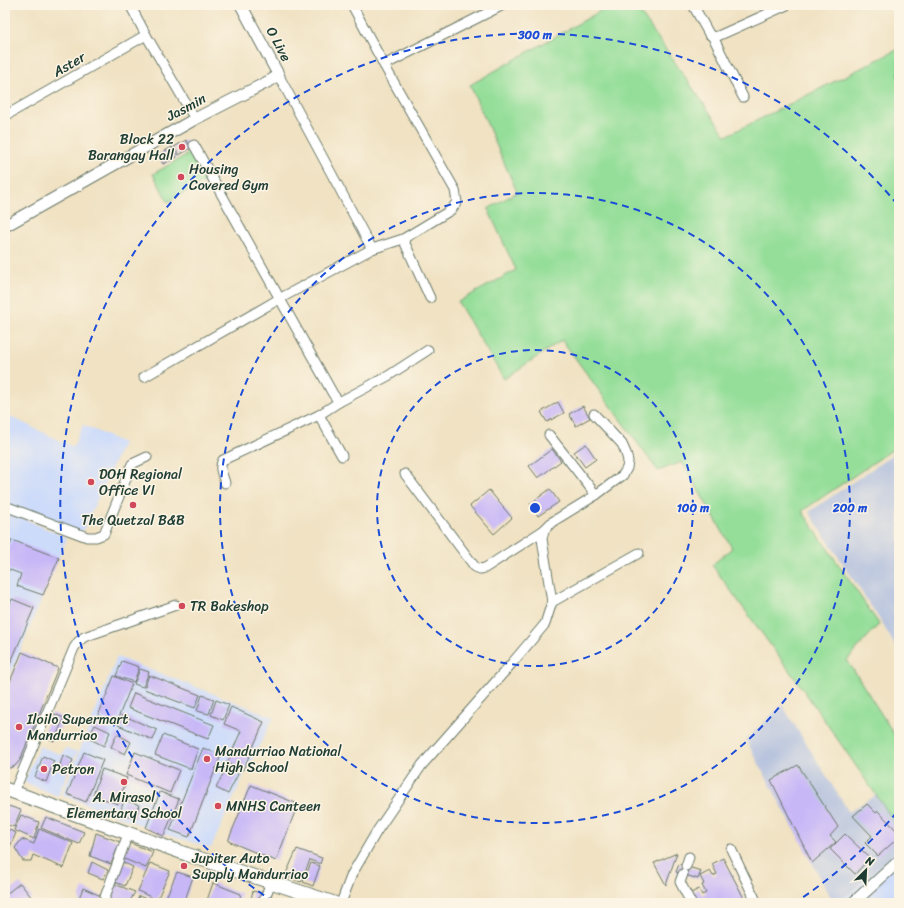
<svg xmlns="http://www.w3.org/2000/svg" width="904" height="908" font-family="Sriracha,sans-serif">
<rect width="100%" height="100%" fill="#fcf5e5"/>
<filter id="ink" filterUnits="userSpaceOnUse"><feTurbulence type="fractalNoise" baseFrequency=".025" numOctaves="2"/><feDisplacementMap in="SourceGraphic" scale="8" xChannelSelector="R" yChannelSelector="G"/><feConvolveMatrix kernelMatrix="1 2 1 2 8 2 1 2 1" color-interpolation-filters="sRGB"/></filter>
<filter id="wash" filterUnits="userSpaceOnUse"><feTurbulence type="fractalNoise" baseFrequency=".012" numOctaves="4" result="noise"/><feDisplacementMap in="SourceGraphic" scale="16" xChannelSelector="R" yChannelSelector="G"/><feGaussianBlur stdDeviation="0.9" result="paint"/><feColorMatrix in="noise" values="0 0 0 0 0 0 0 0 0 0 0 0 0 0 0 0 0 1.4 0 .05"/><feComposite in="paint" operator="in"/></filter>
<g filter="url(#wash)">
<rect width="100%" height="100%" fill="#f0e2c3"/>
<g fill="#cddbfa">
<polygon points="5,414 73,447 83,425 123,443 79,539 5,505"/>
<polygon points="5,510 67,538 5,687"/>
<polygon points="117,657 274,717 242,779 211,848 161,833 62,795"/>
<polygon points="39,746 62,755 65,748 78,752 73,760 58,796 24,782"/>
<polygon points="899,848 899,903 839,903"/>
</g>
<g fill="#b9c5de">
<polygon points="894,454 899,461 899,653 882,623 809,512"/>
<polygon points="782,705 849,812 876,795 899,828 899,848 839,903 834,903 746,740"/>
</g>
<g fill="#94de99" stroke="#5a8e66">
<polygon points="611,5 635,5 726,136 899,49 899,453 895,448 802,511 879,624 847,660 899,742 899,828 802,688 712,565 732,548 682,462 658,471 562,340 504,379 458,302 516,270 488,209 517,192 470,85"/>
<polygon points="193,151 209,179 168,202 153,174"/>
</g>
<g id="blocks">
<g fill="#c8b7f7">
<polygon points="186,140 191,148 179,155 174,147"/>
<polygon points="172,147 177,157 163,164 158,155"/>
<polygon points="558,402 564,413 547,422 541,412"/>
<polygon points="583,406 590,418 576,426 569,414"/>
<polygon points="586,444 596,459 585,467 574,452"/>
<polygon points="552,449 561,461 538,478 529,466"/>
<polygon points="550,489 559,502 538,516 530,504"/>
<polygon points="489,490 512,518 494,534 470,506"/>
<polygon points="12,540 59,558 43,595 17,586 21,574 5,568 5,559"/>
<polygon points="12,599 34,608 5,676 5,616"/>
<polygon points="22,652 58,668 20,760 15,766 10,768 5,767 5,694"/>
<polygon points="122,661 139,667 134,682 116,676"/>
<polygon points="140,669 149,672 143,687 134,684"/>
<polygon points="149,675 200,695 195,708 144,689"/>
<polygon points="114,676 132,684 116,723 98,716"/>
<polygon points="134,693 214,725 208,739 128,708"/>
<polygon points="202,695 214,699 209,714 197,711"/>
<polygon points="216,700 229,705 223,720 211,715"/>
<polygon points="231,707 264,722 243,770 227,763 241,731 224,724"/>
<polygon points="52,713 64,718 54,741 42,736"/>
<polygon points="122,715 157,730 153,740 118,725"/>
<polygon points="95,725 110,732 104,746 88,738"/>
<polygon points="117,734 131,742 125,754 111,747"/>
<polygon points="163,735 198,749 191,769 155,755"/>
<polygon points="203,748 221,755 189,837 170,830"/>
<polygon points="84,752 103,760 86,802 67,794"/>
<polygon points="135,752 179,770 170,793 126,775"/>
<polygon points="63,755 73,760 68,772 62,770 60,765"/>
<polygon points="43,756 54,761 46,782 35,777"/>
<polygon points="798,765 838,827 830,836 836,842 812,863 771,780"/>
<polygon points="227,766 239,772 228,794 216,788"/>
<polygon points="102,769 127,778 118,804 93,795"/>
<polygon points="251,785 298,804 276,861 228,841"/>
<polygon points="160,792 179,799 164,836 146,828"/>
<polygon points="124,800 139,805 135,818 120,813"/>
<polygon points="867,804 876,813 878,811 899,833 899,837 878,856 865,843 872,836 853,816"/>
<polygon points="5,805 21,810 14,827 5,824"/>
<polygon points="21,815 39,822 34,839 14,830"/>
<polygon points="46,817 84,832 79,844 41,828"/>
<polygon points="5,828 16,833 5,858"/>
<polygon points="39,829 73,843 64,868 33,855 31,861 23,861 15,848 22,839 34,844"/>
<polygon points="96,833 120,842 111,864 90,856"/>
<polygon points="845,834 870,858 855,874 830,849"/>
<polygon points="130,843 153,852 146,868 122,858"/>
<polygon points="297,849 322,858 320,864 310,860 301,882 285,876"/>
<polygon points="677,853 666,885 654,863"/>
<polygon points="723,858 745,900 739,903 694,903 689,894 699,889 702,895 706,893 702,885 704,884 700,876 710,871 713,876 717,874 712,864"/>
<polygon points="92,862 108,870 103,879 88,873"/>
<polygon points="122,862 133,867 125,886 115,882"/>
<polygon points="150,863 170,871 157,900 138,891"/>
<polygon points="311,863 320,866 313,886 303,882"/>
<polygon points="679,864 701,871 698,879 676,872"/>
<polygon points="177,872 193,877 184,903 169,903 164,902"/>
<polygon points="20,883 32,898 24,903 6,903 5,901 5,895"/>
<polygon points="213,883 241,894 238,903 206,903"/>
<polygon points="114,884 135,892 129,903 118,903 107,899"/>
<polygon points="83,888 101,896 103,903 81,903 79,898"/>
<polygon points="253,891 261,893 257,903 250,903"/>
<polygon points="139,896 156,903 137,903"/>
</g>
</g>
</g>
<g filter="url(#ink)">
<use href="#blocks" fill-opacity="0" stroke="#687766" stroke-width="1"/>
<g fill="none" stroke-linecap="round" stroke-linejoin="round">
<g stroke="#687766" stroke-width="11">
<g id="minor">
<polyline points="5,5 6,5"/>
<polyline points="130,5 146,35 195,119"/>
<polyline points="693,5 709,34 713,37 718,36 787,5"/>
<polyline points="713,37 743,97"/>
<polyline points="384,65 503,5"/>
<polyline points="279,76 372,249"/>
<polyline points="5,116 146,35"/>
<path d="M 194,145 L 333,394 L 339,402 L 319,415 L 223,460 C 218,468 223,475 225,483"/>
<polyline points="403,239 430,298"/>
<polyline points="144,377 279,299 372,249 403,239 451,210 457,202 455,190 384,65 352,5"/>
<polyline points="339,402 388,376 428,350"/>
<polyline points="319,415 342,456"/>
<polyline points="549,435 596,495"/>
<polyline points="405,474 475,567 480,569 485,568 544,530"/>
<polyline points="5,506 87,537 96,537 104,534 132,464 147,457"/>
<polyline points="552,602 639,553"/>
<polyline points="14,792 74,648 78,642 84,637 176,605"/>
<polyline points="731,849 757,903"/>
<polyline points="686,866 689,857"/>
<polyline points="683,874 680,882 691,903"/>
<polyline points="105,903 105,897 128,834"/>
<polyline points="263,903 271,882"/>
<polyline points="341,903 352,874 377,831 422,765 513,662 545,624 552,602 542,539 544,530 552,522 596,495 623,475 627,468 628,461 626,453 622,444 594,414"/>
</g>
</g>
<g stroke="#687766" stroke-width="13">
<g id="tertiary">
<polyline points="5,226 195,119 279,76 241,5"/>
<polyline points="853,903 899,861"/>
</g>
</g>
<g stroke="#687766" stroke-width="15">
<polyline id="secondary" points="5,789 186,854 334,903"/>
</g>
<use href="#minor" stroke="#fff" stroke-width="9"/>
<use href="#tertiary" stroke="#fff" stroke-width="11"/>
<use href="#secondary" stroke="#fff" stroke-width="13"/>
</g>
</g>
<g fill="none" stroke="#1d4ed8" stroke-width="2" stroke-dasharray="7 5">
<circle cx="535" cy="508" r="158"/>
<circle cx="535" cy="508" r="315"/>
<path d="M897 812A473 473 0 0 1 796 902M274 902A473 473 0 1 1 897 204"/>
</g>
<g fill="#d1495b" stroke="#fcf5e5" stroke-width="1.5">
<circle cx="182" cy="147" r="4"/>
<circle cx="181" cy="177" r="4"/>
<circle cx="91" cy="482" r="4"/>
<circle cx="133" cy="505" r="4"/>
<circle cx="182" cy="606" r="4"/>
<circle cx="19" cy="727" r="4"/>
<circle cx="207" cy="759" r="4"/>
<circle cx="44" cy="769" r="4"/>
<circle cx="124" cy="782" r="4"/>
<circle cx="218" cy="806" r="4"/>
<circle cx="184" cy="866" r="4"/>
</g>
<g text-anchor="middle" stroke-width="3" stroke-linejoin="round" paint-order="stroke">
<g font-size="14" fill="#1f3d34" stroke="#fcf5e5">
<text transform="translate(279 44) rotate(62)" y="5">O Live</text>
<text transform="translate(69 64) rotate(-30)" y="5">Aster</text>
<text transform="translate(186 107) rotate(-28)" y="5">Jasmin</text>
</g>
<g font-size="14" fill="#1f3d34" stroke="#fcf5e5" text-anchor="start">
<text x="174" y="144" text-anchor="end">Block 22<tspan x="174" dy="16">Barangay Hall</tspan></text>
<text x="189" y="174">Housing<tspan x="189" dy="16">Covered Gym</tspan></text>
<text x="99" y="479">DOH Regional<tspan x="99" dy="16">Office VI</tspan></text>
<text x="133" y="525" text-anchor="middle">The Quetzal B&amp;B</text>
<text x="190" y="611">TR Bakeshop</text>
<text x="27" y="724">Iloilo Supermart<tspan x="27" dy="16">Mandurriao</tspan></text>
<text x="215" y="756">Mandurriao National<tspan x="215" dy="16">High School</tspan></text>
<text x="52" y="774">Petron</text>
<text x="124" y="802" text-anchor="middle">A. Mirasol<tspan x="124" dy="16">Elementary School</tspan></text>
<text x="226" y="811">MNHS Canteen</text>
<text x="192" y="863">Jupiter Auto<tspan x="192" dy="16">Supply Mandurriao</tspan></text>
</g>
</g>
<circle cx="535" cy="508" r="6" fill="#1d4ed8" stroke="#fcf5e5" stroke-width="2"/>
<g font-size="12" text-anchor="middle" font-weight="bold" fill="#1d4ed8" stroke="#fcf5e5" stroke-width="3" stroke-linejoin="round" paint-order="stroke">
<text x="535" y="39">300 m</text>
<text x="693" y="512">100 m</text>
<text x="850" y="512">200 m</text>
</g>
<rect width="904" height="908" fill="none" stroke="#fcf5e5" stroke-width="20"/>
<g transform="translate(866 870) rotate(24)" stroke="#fcf5e5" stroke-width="3" paint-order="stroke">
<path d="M0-3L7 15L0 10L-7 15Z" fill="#1f3d34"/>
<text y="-6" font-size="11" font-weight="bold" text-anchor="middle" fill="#1f3d34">N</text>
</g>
</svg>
